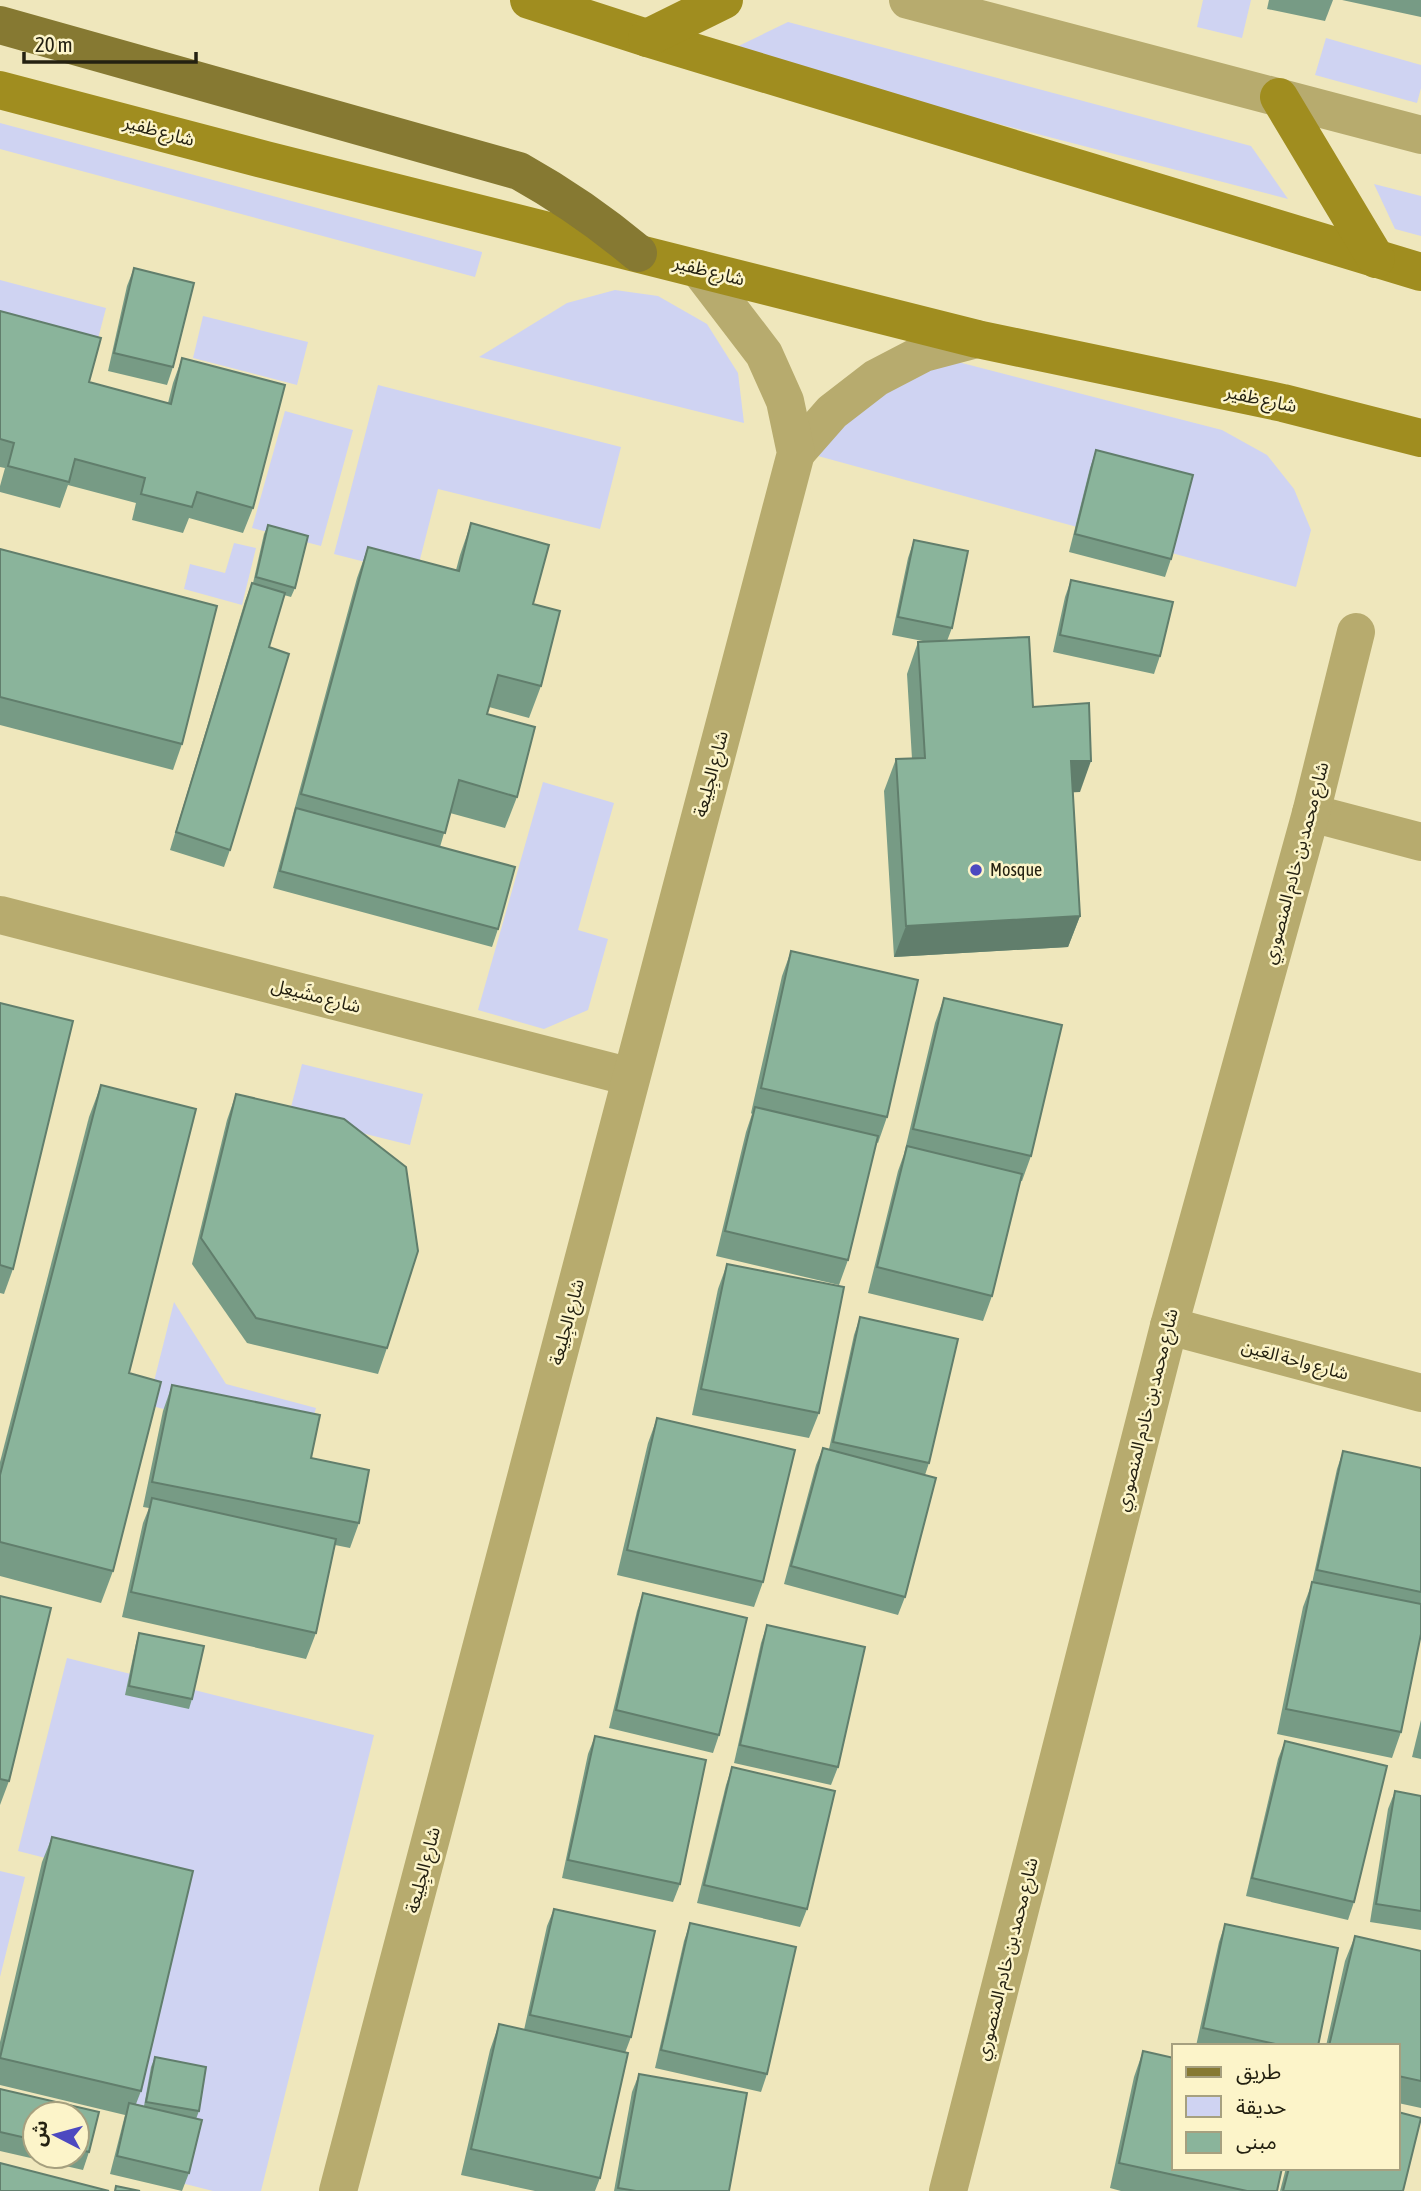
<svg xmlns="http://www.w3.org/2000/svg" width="1421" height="2191" font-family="'Asap Condensed','Noto Sans Arabic',sans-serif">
<rect width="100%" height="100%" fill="#efe7bc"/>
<g fill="#cfd3f2">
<polygon points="1203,0 1251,0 1242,38 1197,27"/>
<polygon points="788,22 1251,146 1288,199 724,53"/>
<polygon points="1326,38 1421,65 1421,88 1417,103 1315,75"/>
<polygon points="0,123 482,252 482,253 475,277 0,149"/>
<polygon points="1374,184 1421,196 1421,236 1395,229"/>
<polygon points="0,280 106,308 88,377 0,354"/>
<polygon points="615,290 658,296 707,324 738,373 744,423 479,357 567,303"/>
<polygon points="203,316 308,342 297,385 193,358"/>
<polygon points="931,355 1222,430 1267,455 1294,489 1311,530 1296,587 818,456 832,399"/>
<polygon points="378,385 621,447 600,529 438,489 416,575 334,554"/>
<polygon points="285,411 353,430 321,546 252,528"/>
<polygon points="234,543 256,548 242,605 184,589 190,564 225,573"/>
<polygon points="543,782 614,803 578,930 608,939 588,1010 544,1029 478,1010"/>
<polygon points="302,1064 423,1094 410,1145 289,1115"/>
<polygon points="174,1302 226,1384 316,1408 306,1445 148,1405"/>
<polygon points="67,1658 374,1735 261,2191 213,2191 118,2167 187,1894 18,1851"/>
<polygon points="0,1871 25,1877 0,1977"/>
</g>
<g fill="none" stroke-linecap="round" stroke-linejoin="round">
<g stroke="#b7ab6e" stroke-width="38">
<polyline points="908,0 1421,135"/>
<polyline points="796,453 832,412 876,378 924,353 977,339"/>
<polyline points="1311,813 1421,842"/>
<polyline points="0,915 631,1077"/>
<polyline points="1169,1326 1421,1393"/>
<polyline points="338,2191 796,453 785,401 764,354 699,269"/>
<polyline points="948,2191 1169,1326 1311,813 1356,632"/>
</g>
<g stroke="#a08d1f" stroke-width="38">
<polyline points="529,0 647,38 1421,272"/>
<polyline points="647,38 724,0"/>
<polyline points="0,90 266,160 977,339 1283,403 1421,438"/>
<polyline points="1279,97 1376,259"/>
</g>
<path stroke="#867932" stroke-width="38" d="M 0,25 L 519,171 C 562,195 601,222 638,253"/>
</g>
<g fill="#779b85" fill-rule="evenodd">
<polygon points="1269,0 1333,0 1325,21 1267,9"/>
<polygon points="1342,0 1421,0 1421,17"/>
<polygon points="134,268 173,367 167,385 108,371 127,286"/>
<polygon points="0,311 89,382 168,403 173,383 182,358 253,508 243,533 189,518 183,533 132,520 136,503 68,485 60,508 0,492 0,486 5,468 0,467"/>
<polygon points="1096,450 1171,559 1165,577 1069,552 1090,468"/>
<polygon points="471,523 533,604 541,686 529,718 489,707 487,714 517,797 505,828 450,813 440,847 498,929 492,947 273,888 357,578 368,547 456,570 460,555"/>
<polygon points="268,525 295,588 291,597 284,595 269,647 230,850 224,867 170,850 245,601 252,583 253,583 264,534"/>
<polygon points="914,540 952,628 947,641 1033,707 1080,792 1073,792 1080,916 1068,947 894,957 884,791 896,759 912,759 907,674 918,642 928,642 892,635 908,558"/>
<polygon points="0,549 182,744 173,770 0,725"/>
<polygon points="1071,580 1160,656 1154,674 1053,652 1065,597"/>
<polygon points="791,951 887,1117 878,1143 876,1142 848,1260 839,1285 716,1256 746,1132 752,1114 751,1113 782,976"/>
<polygon points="944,998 1031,1156 1022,1181 1020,1181 992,1296 983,1321 868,1293 898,1171 904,1154 935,1023"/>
<polygon points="0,1003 13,1269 4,1294 0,1293"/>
<polygon points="101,1085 129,1373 113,1571 101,1603 0,1576 0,1462 89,1117"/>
<polygon points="236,1094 387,1348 378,1374 247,1343 192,1264 227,1120"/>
<polygon points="727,1264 819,1413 809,1438 692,1415 718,1289"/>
<polygon points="860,1317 929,1463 925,1475 905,1597 898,1615 784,1584 816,1465 823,1448 829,1449 854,1335"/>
<polygon points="172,1385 311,1458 359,1523 350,1548 335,1545 316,1633 306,1659 122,1617 143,1523 149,1508 143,1507 163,1411"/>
<polygon points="657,1418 763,1582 754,1607 617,1575 648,1443"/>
<polygon points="1343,1451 1421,1468 1421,1634 1401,1732 1392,1758 1277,1734 1303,1607 1312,1583 1337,1469"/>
<polygon points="643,1593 719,1735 713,1753 609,1728 637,1611"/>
<polygon points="0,1596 9,1781 0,1805"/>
<polygon points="767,1625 838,1767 831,1785 734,1763 761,1643"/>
<polygon points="139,1633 192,1699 189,1709 125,1695 136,1643"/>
<polygon points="1421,1720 1421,1759 1412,1757"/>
<polygon points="595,1736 680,1884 673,1902 562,1878 588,1754"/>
<polygon points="1285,1741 1354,1902 1348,1920 1246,1896 1278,1759"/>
<polygon points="732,1767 807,1909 800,1927 697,1903 726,1785"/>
<polygon points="1395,1791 1421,1796 1421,1930 1370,1922 1388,1809"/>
<polygon points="52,1837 141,2091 136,2104 144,2106 151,2067 155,2057 199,2111 196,2119 189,2173 182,2191 110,2174 125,2115 0,2085 0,2042 42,1862"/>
<polygon points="554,1909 631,2037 625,2053 600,2178 595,2191 535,2191 461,2175 490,2050 499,2024 524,2030 547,1926"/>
<polygon points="690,1923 767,2074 761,2092 655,2068 684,1941"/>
<polygon points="1225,1924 1318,2046 1196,2046 1219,1942"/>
<polygon points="1355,1936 1421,1951 1421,2108 1398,2103 1398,2046 1326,2046 1345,1961"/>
<polygon points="1143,2051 1277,2191 1121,2191 1110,2188 1134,2077"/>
<polygon points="639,2074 729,2191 614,2191 632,2092"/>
<path d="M 0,2089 L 99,2112 L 89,2152 L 83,2170 L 0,2151 ZM 35,2114 L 77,2114 L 77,2156 L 35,2156 Z"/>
<polygon points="1286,2168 1398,2168 1403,2191 1280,2191"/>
</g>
<g fill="#617e6c">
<polygon points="1071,761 1091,761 1080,792 1060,793"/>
<polygon points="1080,916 1068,947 894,957 906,926"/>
</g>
<g fill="#8ab49b" stroke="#617e6c" stroke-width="2">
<polygon points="134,268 194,283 173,367 114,353"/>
<polygon points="0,311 101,338 89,382 171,404 182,358 285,385 253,508 197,492 192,507 141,494 145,478 75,459 69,482 8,466 14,443 0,439"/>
<polygon points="1096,450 1193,475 1171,559 1075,534"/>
<polygon points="471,523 549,545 533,604 560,611 541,686 498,675 487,714 535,727 517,797 459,780 445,833 301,794 368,547 459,571"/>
<polygon points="268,525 308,536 295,588 256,577"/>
<polygon points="914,540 968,551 952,628 898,617"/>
<polygon points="0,549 217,606 182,744 0,697"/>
<polygon points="1071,580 1173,602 1160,656 1060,635"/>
<polygon points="252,583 285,593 269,647 289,654 230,850 176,832"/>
<polygon points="1029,637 1033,707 1089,703 1091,761 1071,761 1080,916 906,926 896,759 925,758 918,642"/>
<polygon points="296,808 515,867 498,929 280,871"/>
<polygon points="791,951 918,980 887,1117 761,1088"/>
<polygon points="944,998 1062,1025 1031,1156 913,1129"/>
<polygon points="0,1003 73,1021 13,1269 0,1265"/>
<polygon points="101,1085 196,1109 129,1373 161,1382 113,1571 0,1542 0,1475"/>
<polygon points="236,1094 344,1119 406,1167 418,1251 387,1348 256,1318 201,1238"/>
<polygon points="755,1107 878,1136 848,1260 725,1231"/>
<polygon points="907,1146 1022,1174 992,1296 877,1267"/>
<polygon points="727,1264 844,1287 819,1413 701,1389"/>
<polygon points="860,1317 958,1339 929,1463 833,1442"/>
<polygon points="172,1385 320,1415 311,1458 369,1470 359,1523 152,1482"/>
<polygon points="657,1418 795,1450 763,1582 627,1550"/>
<polygon points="823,1448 936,1478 905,1597 791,1566"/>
<polygon points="1343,1451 1421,1468 1421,1592 1317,1570"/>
<polygon points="152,1498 336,1539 316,1633 131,1592"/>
<polygon points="1312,1582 1421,1604 1421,1634 1401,1732 1286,1709"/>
<polygon points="643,1593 747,1618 719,1735 616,1710"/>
<polygon points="0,1596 51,1608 9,1781 0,1779"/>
<polygon points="767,1625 865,1647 838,1767 740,1745"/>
<polygon points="139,1633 204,1646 192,1699 129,1686"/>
<polygon points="595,1736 706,1760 680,1884 568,1860"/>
<polygon points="1285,1741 1387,1766 1354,1902 1252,1878"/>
<polygon points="732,1767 835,1791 807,1909 704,1885"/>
<polygon points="1395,1791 1421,1796 1421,1911 1376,1904"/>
<polygon points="52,1837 193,1871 141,2091 0,2058"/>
<polygon points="554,1909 655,1931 631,2037 530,2015"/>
<polygon points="690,1923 796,1947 767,2074 661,2050"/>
<polygon points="1225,1924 1338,1948 1318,2046 1284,2046 1203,2028"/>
<polygon points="1355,1936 1421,1951 1421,2081 1398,2076 1398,2046 1329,2046"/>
<polygon points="499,2024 628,2053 600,2178 471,2149"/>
<polygon points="1143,2051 1174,2058 1174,2168 1282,2168 1277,2191 1247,2191 1119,2163"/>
<polygon points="155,2057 206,2067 199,2111 146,2102"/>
<polygon points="639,2074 747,2093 729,2191 636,2191 618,2188"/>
<polygon points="0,2089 99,2112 89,2152 77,2149 77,2114 35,2114 35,2140 0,2132"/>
<polygon points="129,2103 202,2120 189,2173 117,2156"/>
<polygon points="1398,2112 1421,2118 1403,2191 1283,2191 1289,2168 1398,2168"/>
<polygon points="0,2163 109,2191 0,2191"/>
<polygon points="116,2186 140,2191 115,2191"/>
</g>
<circle fill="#4d49c0" stroke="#fcf4c9" stroke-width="2.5" cx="976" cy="870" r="7"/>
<g text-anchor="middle" stroke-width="5" stroke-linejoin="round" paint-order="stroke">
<g font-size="18" fill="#242111" stroke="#fcf4c9">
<text transform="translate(159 131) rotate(15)" y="6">شارع ظفير</text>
<text transform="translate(709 271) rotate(14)" y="6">شارع ظفير</text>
<text transform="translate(1261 399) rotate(12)" y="6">شارع ظفير</text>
<text transform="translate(711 774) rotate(-75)" y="6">شارع الجِلِيعة</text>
<text transform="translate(1296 863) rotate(-75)" y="6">شارع محمد بن خادم المنصوري</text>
<text transform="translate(316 996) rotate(14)" y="6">شارع مشَيعِل</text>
<text transform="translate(567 1322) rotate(-75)" y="6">شارع الجِلِيعة</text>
<text transform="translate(1295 1360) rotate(15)" y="6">شارع واحة العَين</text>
<text transform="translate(1147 1410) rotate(-76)" y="6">شارع محمد بن خادم المنصوري</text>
<text transform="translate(423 1870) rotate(-75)" y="6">شارع الجِلِيعة</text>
<text transform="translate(1007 1959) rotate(-76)" y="6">شارع محمد بن خادم المنصوري</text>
</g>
<g font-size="18" fill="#242111" stroke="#fcf4c9" text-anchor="start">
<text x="990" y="876">Mosque</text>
</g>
</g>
<rect x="1172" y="2044" width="228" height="126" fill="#fcf4c9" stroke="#a6a07f" stroke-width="2"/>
<rect x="1186" y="2067" width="35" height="10" fill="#867932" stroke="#a6a07f" stroke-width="2"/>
<text x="1236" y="2079" font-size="21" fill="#242111">طريق</text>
<rect x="1186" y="2096" width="35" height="21" fill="#cfd3f2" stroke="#a6a07f" stroke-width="2"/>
<text x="1236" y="2114" font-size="21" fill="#242111">حديقة</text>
<rect x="1186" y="2132" width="35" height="21" fill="#8ab49b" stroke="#a6a07f" stroke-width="2"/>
<text x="1236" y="2149" font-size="21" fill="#242111">مبنى</text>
<g transform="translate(56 2135) rotate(276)"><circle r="33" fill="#fcf4c9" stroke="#a6a07f" stroke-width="2"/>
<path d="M0-5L12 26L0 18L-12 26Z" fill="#4d49c0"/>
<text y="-10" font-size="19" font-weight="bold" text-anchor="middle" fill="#242111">ش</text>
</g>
<path d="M24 52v10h172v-10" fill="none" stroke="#242111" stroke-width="3.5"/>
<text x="35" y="52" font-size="21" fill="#242111" stroke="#fcf4c9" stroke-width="5" paint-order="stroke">20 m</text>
</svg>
